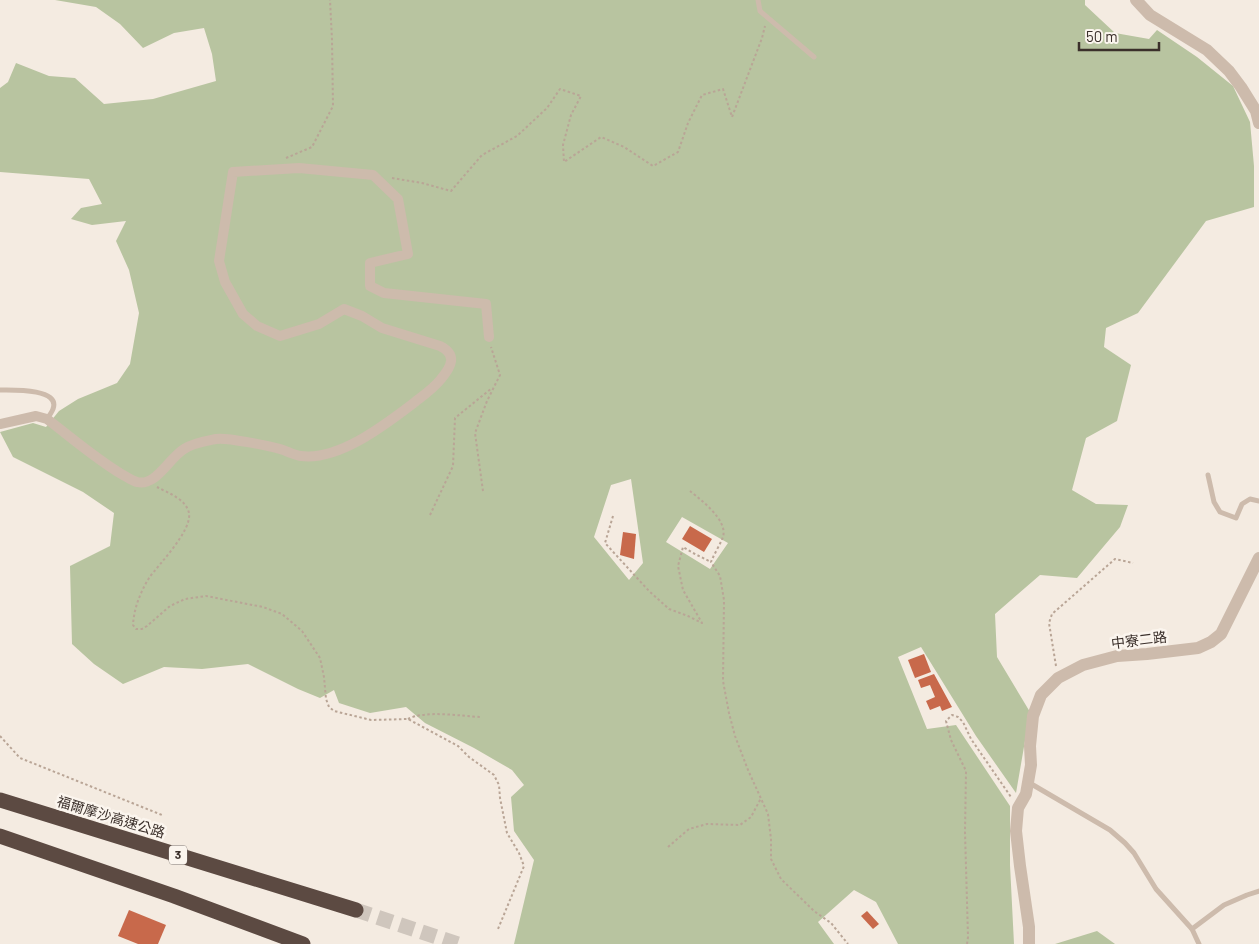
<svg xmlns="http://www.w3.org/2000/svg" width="1259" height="944" font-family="Barlow,'Noto Sans TC',sans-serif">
<rect width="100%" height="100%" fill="#f4ebe1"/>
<g fill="#b8c4a0" fill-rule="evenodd">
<path d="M 55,0 L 1085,0 L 1085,5 L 1115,33 L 1149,39 L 1157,30 L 1197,57 L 1233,86 L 1250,122 L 1254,166 L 1254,207 L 1206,221 L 1138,313 L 1106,328 L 1104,347 L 1131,365 L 1117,421 L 1086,438 L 1072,490 L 1096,504 L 1128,505 L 1120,527 L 1077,578 L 1040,575 L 995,614 L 997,657 L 1030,712 L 1016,793 L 976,736 L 921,647 L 898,657 L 927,729 L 956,725 L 1010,806 L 1010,865 L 1014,944 L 898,944 L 876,902 L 854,890 L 818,922 L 834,944 L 514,944 L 534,860 L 514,831 L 511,797 L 524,785 L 512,770 L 474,748 L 425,723 L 406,707 L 370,713 L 339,703 L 334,690 L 320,698 L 298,689 L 248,664 L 202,669 L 164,667 L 123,684 L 94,664 L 72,644 L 70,566 L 110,546 L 114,513 L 83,492 L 13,457 L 0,432 L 33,423 L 46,427 L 59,411 L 78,399 L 117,383 L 130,364 L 139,313 L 129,270 L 116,241 L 126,221 L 92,225 L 71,219 L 81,208 L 102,204 L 89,179 L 0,172 L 0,88 L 8,82 L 16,63 L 49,76 L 75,78 L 104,104 L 153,99 L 216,81 L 212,54 L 204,28 L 174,33 L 143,48 L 120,24 L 96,7 ZM 631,479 L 643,563 L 629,580 L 594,537 L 611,485 ZM 682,517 L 728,543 L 710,569 L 666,542 Z"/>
<polygon points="1097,931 1115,944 1055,944"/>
</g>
<g fill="#c8694b">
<polygon points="690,526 712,539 704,552 682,539"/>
<polygon points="623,532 636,534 634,559 620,555"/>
<polygon points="924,654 931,672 915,678 908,660"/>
<polygon points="934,674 952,707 942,711 940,706 930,710 926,701 935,697 930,685 921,688 918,680"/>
<polygon points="129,910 166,925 158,944 138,944 118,936"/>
<polygon points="867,911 879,924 873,929 861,916"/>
</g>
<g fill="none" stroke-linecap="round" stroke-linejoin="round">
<polyline stroke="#cfc6bd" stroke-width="15" stroke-dasharray="15 8" stroke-linecap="butt" points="356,910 458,944"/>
<g stroke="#b9a596" stroke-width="2" stroke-dasharray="2.5 2.5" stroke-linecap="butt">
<polyline points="286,158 312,147 333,106 332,40 330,0"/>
<polyline points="392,178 422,183 451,191 482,155 517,136 547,108 560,89 581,96 571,115 563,145 564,162 601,137 624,147 653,166 678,152 688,123 702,95 723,89 732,117 762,38 765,26"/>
<path d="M 157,487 C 168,493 186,499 189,513 C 192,531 159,564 149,578 C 140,593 134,608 133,625 L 136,629 L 142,629 L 147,626 L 170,606 L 185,599 L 206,596 L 263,607 L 282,614 L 302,631 L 320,658 L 324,677 L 326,699 L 329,707 L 334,711 L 371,720 L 408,719 L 458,746 L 469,757 L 494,775 L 499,785 L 500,798 L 507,833 L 519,853 L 524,866 L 498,929"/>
<polyline points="483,491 475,433 487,401 500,375 491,347"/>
<path d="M 690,491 C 701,500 728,520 723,537 C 720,545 714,554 711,562 L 720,576 L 724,600 L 723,681 L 729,713 L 735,736 L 748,770 L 768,814 L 771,839 L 771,859 L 781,879 L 814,911 L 831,923 L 848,944"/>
<polyline points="430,515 453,466 455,418 492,388"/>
<polyline points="613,516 605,543 649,591 669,609 688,616 702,623 683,590 678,566 683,547 693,553 711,562"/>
<polyline points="1056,666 1049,623 1052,614 1115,559 1133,563"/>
<path d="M 408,719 C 425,710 461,716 480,717"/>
<polyline points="0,736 20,758 162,815"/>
<polyline points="668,847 689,829 707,824 740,825 751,817 761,798"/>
<polyline points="967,944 968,937 965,832 966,771 951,740 946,721 952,715 958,717 963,722 971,739 1011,797"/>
</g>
<g stroke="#cdbbac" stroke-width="5">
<polyline points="758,0 760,11 814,57"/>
<path d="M 0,390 C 11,390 61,388 53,409 C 52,412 49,416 47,419"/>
<polyline points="1208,475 1214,502 1220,512 1236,518 1242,504 1250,499 1259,501"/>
<polyline points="1028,782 1110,830 1125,843 1134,853 1156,889 1192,929 1199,944"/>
<polyline points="1192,929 1224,905 1247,895 1259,891"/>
</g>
<path stroke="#cdbbac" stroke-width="10" d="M 0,424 L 36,416 L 47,419 C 72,438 96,459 123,475 C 127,477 132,481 137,482 C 156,487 169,458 184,449 C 193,443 206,441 216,439 C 225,437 270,446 280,449 C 287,451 294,455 301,456 C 339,461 386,424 415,402 C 424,395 434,388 441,379 C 451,367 458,355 440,346 L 382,328 L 362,316 L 344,309 L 319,324 L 280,336 L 257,326 L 243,314 L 225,282 L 219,261 L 233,172 L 299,168 L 373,175 L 398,199 L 408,254 L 370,263 L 370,286 L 384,293 L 486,304 L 489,337"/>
<g stroke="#cdbbac" stroke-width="12">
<polyline points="1136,0 1150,15 1207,50 1229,71 1241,87 1256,111 1259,123"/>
<polyline points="1029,944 1029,927 1020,866 1016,831 1018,808 1026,794 1031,765 1030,746 1033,716 1041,695 1058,678 1083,665 1117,656 1147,654 1198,648 1211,642 1221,634 1259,558"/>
</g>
<g stroke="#5c4a42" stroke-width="15">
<polyline points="0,800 356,910"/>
<polyline points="0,836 174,896 303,944"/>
</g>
</g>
<g text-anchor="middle" stroke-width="5" stroke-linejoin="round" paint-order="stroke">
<rect fill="#fbf5ee" stroke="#756b66" stroke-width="1" x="169" y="845.5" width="18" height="19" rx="4"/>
<g font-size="12" font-weight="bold" fill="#3b302b">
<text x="178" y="859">3</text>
</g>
<g font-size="14" fill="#3b302b" stroke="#fbf5ee">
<text transform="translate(1139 640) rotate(-7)" y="5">中寮二路</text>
<text transform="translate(111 817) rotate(17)" y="5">福爾摩沙高速公路</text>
</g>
</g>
<path d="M1079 42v8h80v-8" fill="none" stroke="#3b302b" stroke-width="2.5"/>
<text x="1086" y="42" font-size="15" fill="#3b302b" stroke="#fbf5ee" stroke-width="4" paint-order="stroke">50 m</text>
</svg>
